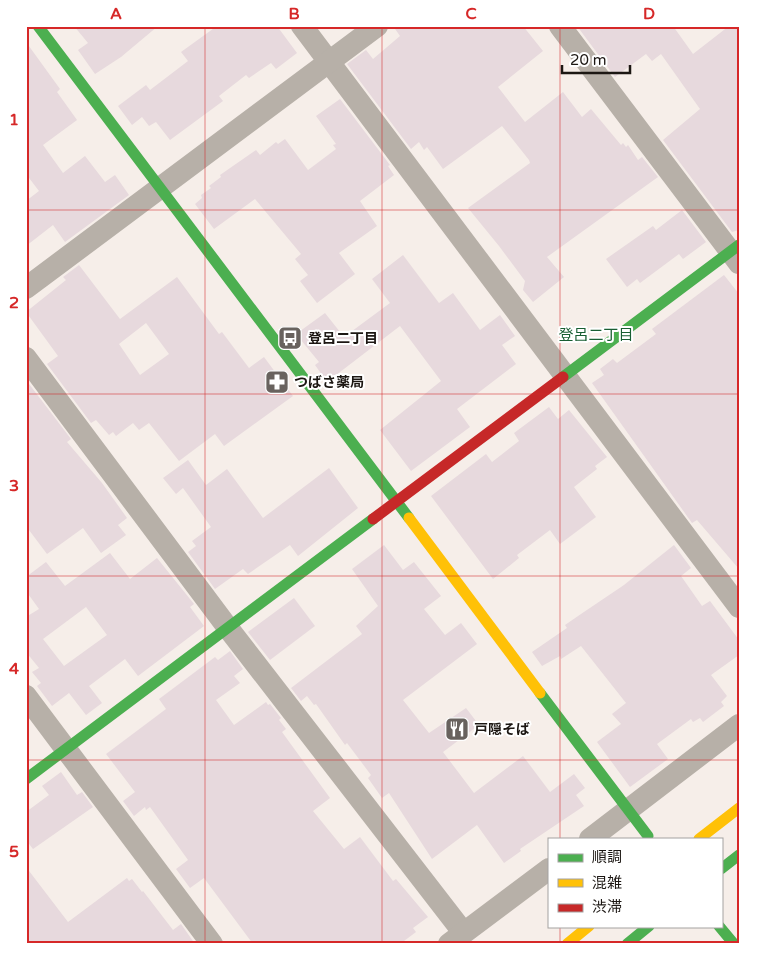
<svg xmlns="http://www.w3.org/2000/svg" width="765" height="970" font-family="'Varela Round','Noto Sans JP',sans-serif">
<rect width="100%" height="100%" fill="#f6eee9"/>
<g fill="#e7d9dd" fill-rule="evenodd">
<polygon points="74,26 158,26 121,57 95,74 78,50 88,43"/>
<polygon points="217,26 277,26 297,53 276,69 271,63 249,78 246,75 219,96 223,101 170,140 156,122 149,126 142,117 132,125 118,106 146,85 150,90 188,61 181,52"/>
<polygon points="393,26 523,26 543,51 498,87 525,122 563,92 582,117 591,109 621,145 623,143 626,147 628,145 638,160 642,157 658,177 547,257 564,277 533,302 523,290 525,281 499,246 468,208 530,163 529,160 502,126 443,169 427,147 424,150 419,142 411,149 347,64 366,50 373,59 400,36"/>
<polygon points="577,26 673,26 693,54 729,26 739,26 739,230 732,232 663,140 700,109 661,54 652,61 646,54 615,77"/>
<polygon points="26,42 60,89 57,92 77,120 43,145 63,173 85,156 105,182 115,175 129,195 65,242 53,225 26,246 26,201 39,191 26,174"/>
<polygon points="340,99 390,165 388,166 394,175 360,201 377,226 339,253 355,274 317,303 300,281 308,275 295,259 301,254 255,199 214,229 195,204 202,198 201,195 211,188 209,186 221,177 220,175 256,150 260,155 276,142 278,144 285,139 308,170 336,149 333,145 336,144 316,116"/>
<polygon points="682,210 706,242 683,259 679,254 640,283 637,279 627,287 606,259 653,226 656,230"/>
<polygon points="403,255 439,303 453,293 480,330 500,315 515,336 502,345 516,364 457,409 470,427 411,471 380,430 441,381 400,326 327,382 315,365 319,362 296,334 325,313 344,337 390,303 372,279"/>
<path d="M 79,265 L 120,319 L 177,277 L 219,334 L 222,332 L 249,368 L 264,357 L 293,396 L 224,446 L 215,434 L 179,461 L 149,423 L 139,430 L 133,423 L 116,436 L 113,432 L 109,435 L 96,420 L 91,423 L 47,364 L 58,356 L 26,312 L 66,280 L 63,277 ZM 146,323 L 169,354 L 140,375 L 119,344 Z"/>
<polygon points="724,275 739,294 739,569 697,520 692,523 592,383 604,375 600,369 613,359 617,363 656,334 652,329"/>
<polygon points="26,380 71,439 67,442 102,483 127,518 118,525 126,535 101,553 83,528 47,554 26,526"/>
<polygon points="549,407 558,419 569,410 607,457 595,466 597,469 574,487 596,517 560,544 550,530 517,555 519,558 493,579 431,496 486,454 492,462 519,441 514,433"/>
<polygon points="188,460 206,485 227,469 263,518 329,468 358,508 298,556 290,545 248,574 243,569 215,589 188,552 196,546 192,541 211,527 183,488 176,494 163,478"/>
<polygon points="384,545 403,570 414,562 441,596 424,609 445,635 461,623 477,644 403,700 429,733 466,708 479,725 443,752 474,793 523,756 550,792 574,774 585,788 576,795 584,806 520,849 521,851 504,863 477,825 432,859 389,793 382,798 368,778 371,775 347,743 345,745 316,704 314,705 307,696 301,701 291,688 362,634 356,626 378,606 352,569"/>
<polygon points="674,545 691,568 681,576 702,606 710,601 739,640 739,655 711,675 727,696 721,702 724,706 703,722 700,718 693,722 691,719 657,744 668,759 630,787 597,742 621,724 612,714 626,703 581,646 561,659 560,656 542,666 532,652 567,628 565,625 581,614 624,585"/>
<path d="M 110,553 L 130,579 L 157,558 L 194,604 L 190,607 L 204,626 L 138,676 L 125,659 L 89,686 L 102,703 L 86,715 L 69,693 L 52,706 L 37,686 L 41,683 L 32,672 L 39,668 L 26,652 L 26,617 L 39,609 L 26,591 L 26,577 L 46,562 L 65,586 ZM 86,607 L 107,635 L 64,666 L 43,639 Z"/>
<polygon points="294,598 315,626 270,660 248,632"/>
<polygon points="230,651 243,669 234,676 240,683 216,700 234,725 266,702 268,705 270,704 281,718 279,720 286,729 282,732 330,798 313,811 344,849 360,837 393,881 396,879 428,917 413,928 416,932 400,944 253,944 204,878 190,888 176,869 188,860 150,807 146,810 145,807 134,816 123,801 135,792 106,754 166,709 159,699 215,657 218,660"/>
<polygon points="61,772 77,795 82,792 93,807 33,849 26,840 26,812 49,795 42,786"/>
<polygon points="26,867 68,922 127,878 129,881 132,879 142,892 143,891 173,930 181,924 195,944 26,944"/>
</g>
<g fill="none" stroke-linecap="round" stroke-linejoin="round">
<g stroke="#b7b0a8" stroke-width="22">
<polyline points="302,26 739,607"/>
<polyline points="560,26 739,263"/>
<polyline points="26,288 377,26"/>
<polyline points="26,358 228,628 463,932"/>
<polyline points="26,696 212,944"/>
<polyline points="590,839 739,725"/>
<polyline points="449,944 549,869"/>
</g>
<g stroke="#4caf50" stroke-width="11">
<polyline points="38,26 409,518"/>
<polyline points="563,377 739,245"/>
<polyline points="540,693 648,836"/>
<polyline points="26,779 373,519"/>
<polyline points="721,869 739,855"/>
<polyline points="719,926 734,944"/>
<polyline points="627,944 649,926"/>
</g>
<g stroke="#ffc107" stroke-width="11">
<polyline points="409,518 540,693"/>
<polyline points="699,839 739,808"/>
<polyline points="567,944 589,926"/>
</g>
<polyline stroke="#c62828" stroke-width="11" points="373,519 563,377"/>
</g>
<path fill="none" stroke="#d62828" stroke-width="1" stroke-opacity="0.55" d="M 205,26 L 205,944M 382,26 L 382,944M 560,26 L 560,839M 26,210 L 739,210M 26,394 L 739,394M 26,576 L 739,576M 26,760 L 739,760M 560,926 L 560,944"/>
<defs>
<g id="bus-square" transform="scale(1.25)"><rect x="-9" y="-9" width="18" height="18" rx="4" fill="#68625e" stroke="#fff"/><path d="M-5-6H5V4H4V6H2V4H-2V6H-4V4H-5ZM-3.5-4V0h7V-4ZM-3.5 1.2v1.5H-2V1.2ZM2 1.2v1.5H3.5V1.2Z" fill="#fff"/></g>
<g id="pharmacy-square" transform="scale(1.25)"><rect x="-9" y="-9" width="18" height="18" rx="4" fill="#68625e" stroke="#fff"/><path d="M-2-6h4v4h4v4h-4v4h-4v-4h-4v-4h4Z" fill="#fff"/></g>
<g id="restaurant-square" transform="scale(1.25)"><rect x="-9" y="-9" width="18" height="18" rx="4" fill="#68625e" stroke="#fff"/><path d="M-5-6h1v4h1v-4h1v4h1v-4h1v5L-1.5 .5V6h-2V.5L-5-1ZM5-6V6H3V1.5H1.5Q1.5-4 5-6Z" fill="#fff"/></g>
</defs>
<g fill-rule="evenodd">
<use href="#bus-square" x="290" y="338"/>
<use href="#pharmacy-square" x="277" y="382"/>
<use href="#restaurant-square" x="457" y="729"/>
</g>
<g text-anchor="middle" stroke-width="4" stroke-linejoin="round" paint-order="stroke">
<g font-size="14" font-weight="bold" fill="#1c1713" stroke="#fff" text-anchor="start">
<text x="308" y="343">登呂二丁目</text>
<text x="294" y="387">つばさ薬局</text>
<text x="474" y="734">戸隠そば</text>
</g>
<g font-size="15" fill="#185e32" stroke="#fff">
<text x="596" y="340">登呂二丁目</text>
</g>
</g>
<rect width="765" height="970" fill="none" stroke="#ffffff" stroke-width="55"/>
<rect x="548" y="838" width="175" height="90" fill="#ffffff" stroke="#a4a2a1"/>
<rect x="558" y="854" width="25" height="8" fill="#4caf50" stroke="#a4a2a1"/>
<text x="592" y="862" font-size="15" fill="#1c1713">順調</text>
<rect x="558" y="879" width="25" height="8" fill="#ffc107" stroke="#a4a2a1"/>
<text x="592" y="888" font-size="15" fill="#1c1713">混雑</text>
<rect x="558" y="904" width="25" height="8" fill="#c62828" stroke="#a4a2a1"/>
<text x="592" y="912" font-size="15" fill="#1c1713">渋滞</text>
<path d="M562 65v8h68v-8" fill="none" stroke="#1c1713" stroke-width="2.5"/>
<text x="570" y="65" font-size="15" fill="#1c1713" stroke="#ffffff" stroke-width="4" paint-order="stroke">20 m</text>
<rect x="28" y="28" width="710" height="914" fill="none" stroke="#d62828" stroke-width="2"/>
<g font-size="16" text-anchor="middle" font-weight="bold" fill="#d62828">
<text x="116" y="19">A</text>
<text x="294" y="19">B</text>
<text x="471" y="19">C</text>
<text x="649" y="19">D</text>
<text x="14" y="125">1</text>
<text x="14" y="308">2</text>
<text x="14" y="491">3</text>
<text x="14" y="674">4</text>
<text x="14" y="857">5</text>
</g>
</svg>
